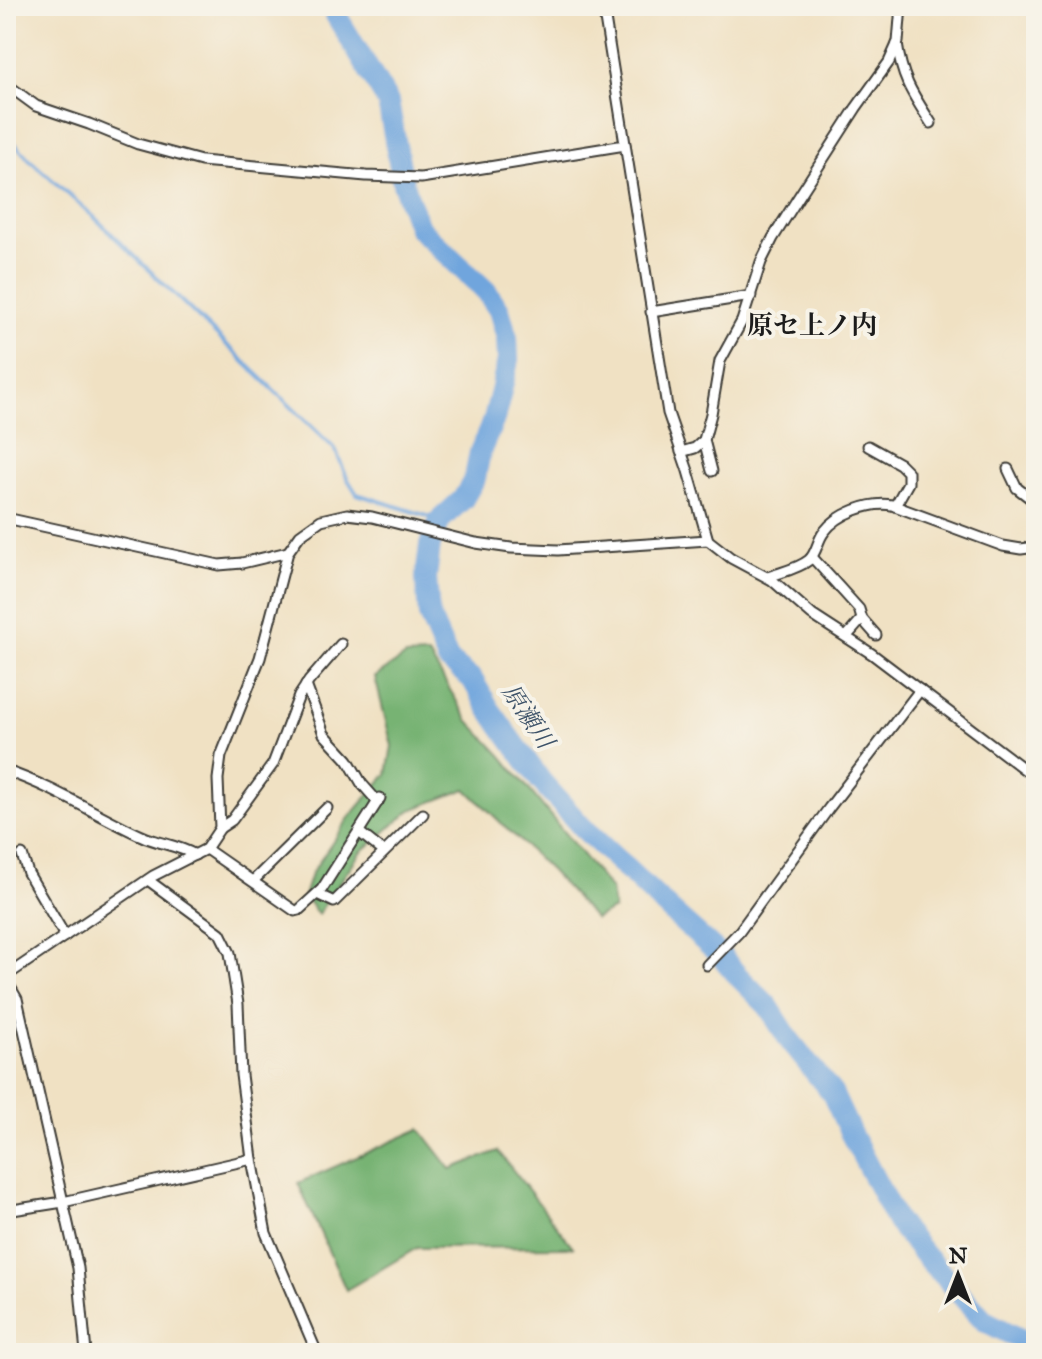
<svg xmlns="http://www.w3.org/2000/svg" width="1042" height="1359" font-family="'IM FELL Great Primer','Noto Serif JP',serif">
<rect width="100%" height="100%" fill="#f7f3e8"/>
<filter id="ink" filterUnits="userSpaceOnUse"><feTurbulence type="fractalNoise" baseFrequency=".0125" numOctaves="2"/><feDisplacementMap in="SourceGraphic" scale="16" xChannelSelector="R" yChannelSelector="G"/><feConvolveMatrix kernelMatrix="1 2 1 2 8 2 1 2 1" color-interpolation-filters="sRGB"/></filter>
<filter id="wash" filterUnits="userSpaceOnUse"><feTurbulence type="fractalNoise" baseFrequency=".006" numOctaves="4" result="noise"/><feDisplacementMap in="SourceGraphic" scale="32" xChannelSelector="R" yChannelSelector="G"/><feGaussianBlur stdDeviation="1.8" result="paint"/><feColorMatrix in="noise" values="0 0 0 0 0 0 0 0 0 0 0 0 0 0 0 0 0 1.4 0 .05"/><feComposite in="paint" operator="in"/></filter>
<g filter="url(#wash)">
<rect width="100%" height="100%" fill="#f0e1c3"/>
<g fill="#77b373" stroke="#4a6848" stroke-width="2">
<polygon points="429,655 468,720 501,755 611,890 614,909 595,919 551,871 466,789 411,810 360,853 318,914 304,896 311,874 349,818 387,774 392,746 375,677 406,656"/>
<polygon points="420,1129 451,1169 498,1151 573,1247 417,1248 346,1290 298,1183"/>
</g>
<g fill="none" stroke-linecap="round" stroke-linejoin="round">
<polyline stroke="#70a5dd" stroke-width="4" points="6,134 32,162 94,217 335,449 347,478 357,494 440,520"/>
<polyline stroke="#70a5dd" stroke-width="22" points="333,6 336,15 388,102 403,183 419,228 486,291 499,310 507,338 508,360 501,392 494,419 480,452 475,478 463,499 440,520 430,545 426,578 429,615 448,660 472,679 490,710 541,781 582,827 673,913 721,956 738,976 768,1006 790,1041 832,1093 851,1134 897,1222 927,1258 985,1321 1036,1347"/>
</g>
</g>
<g filter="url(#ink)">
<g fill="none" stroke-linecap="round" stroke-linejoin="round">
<g stroke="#3c3a35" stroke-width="13">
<g id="street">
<polyline points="603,6 668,413 688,471 708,540 731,558 772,580 812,615 872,654 1036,778"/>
<path d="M 897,44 C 902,79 912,93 931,123"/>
<polyline points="6,84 36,106 89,124 138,144 201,161 366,176 421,178 625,145"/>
<polyline points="651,312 751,296"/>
<polyline points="704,440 712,471"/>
<polyline points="868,446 900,464 908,472 908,483 895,506"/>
<polyline points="681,452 695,448 704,440 711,414 720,361 742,321 761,262 773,238 798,198 856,108 889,62 898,42 901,6"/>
<polyline points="1008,469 1017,488 1034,501"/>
<polyline points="6,518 219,565 242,563 288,552"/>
<polyline points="812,557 859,609 862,619 876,635"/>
<path d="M 768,577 C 781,572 798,569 809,560 C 817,553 817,541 824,532 C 837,514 870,501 892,505 L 1003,546 L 1021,549 L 1036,547"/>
<polyline points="847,636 862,619"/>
<polyline points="306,685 324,734 348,760 362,784 378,802"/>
<path d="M 6,771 C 54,787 96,815 142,836 C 159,844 178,845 195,855"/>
<polyline points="220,828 232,820 273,764 299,696 309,681 341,644"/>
<polyline points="359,832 384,852"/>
<polyline points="206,849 295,911 299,910 322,889 380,798"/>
<polyline points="22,855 28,873 65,936"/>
<polyline points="148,880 220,933 230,953 238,1004 241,1075 252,1159 266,1233 317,1353"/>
<polyline points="253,881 327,808"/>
<polyline points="317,894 334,902 423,814"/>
<polyline points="707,965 739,932 829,808 920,690"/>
<polyline points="6,976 153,876 206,849 220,828 218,779 221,756 260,658 288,552 300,535 321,520 347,514 372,517 476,543 511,548 558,550 708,540"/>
<polyline points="6,980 17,999 78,1268 86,1353"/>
<polyline points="6,1211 63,1202 252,1159"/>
</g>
</g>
<use href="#street" stroke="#fff" stroke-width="9"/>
</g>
</g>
<g text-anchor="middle" stroke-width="8" stroke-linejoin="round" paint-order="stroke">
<g font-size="24" font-style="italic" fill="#3e5369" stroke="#f7f3e8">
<text transform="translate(528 716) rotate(56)" y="8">原瀬川</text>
</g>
<g font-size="26" font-weight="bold" fill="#1c1c1c" stroke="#f7f3e8">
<text x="812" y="334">原セ上ノ内</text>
</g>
</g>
<rect width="1042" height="1359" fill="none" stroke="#f7f3e8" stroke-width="32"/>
<g transform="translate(958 1275)" stroke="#f7f3e8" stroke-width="6" paint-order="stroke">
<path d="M0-6L14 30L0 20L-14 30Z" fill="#1c1c1c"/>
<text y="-12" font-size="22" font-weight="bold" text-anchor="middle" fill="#1c1c1c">N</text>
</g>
</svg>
